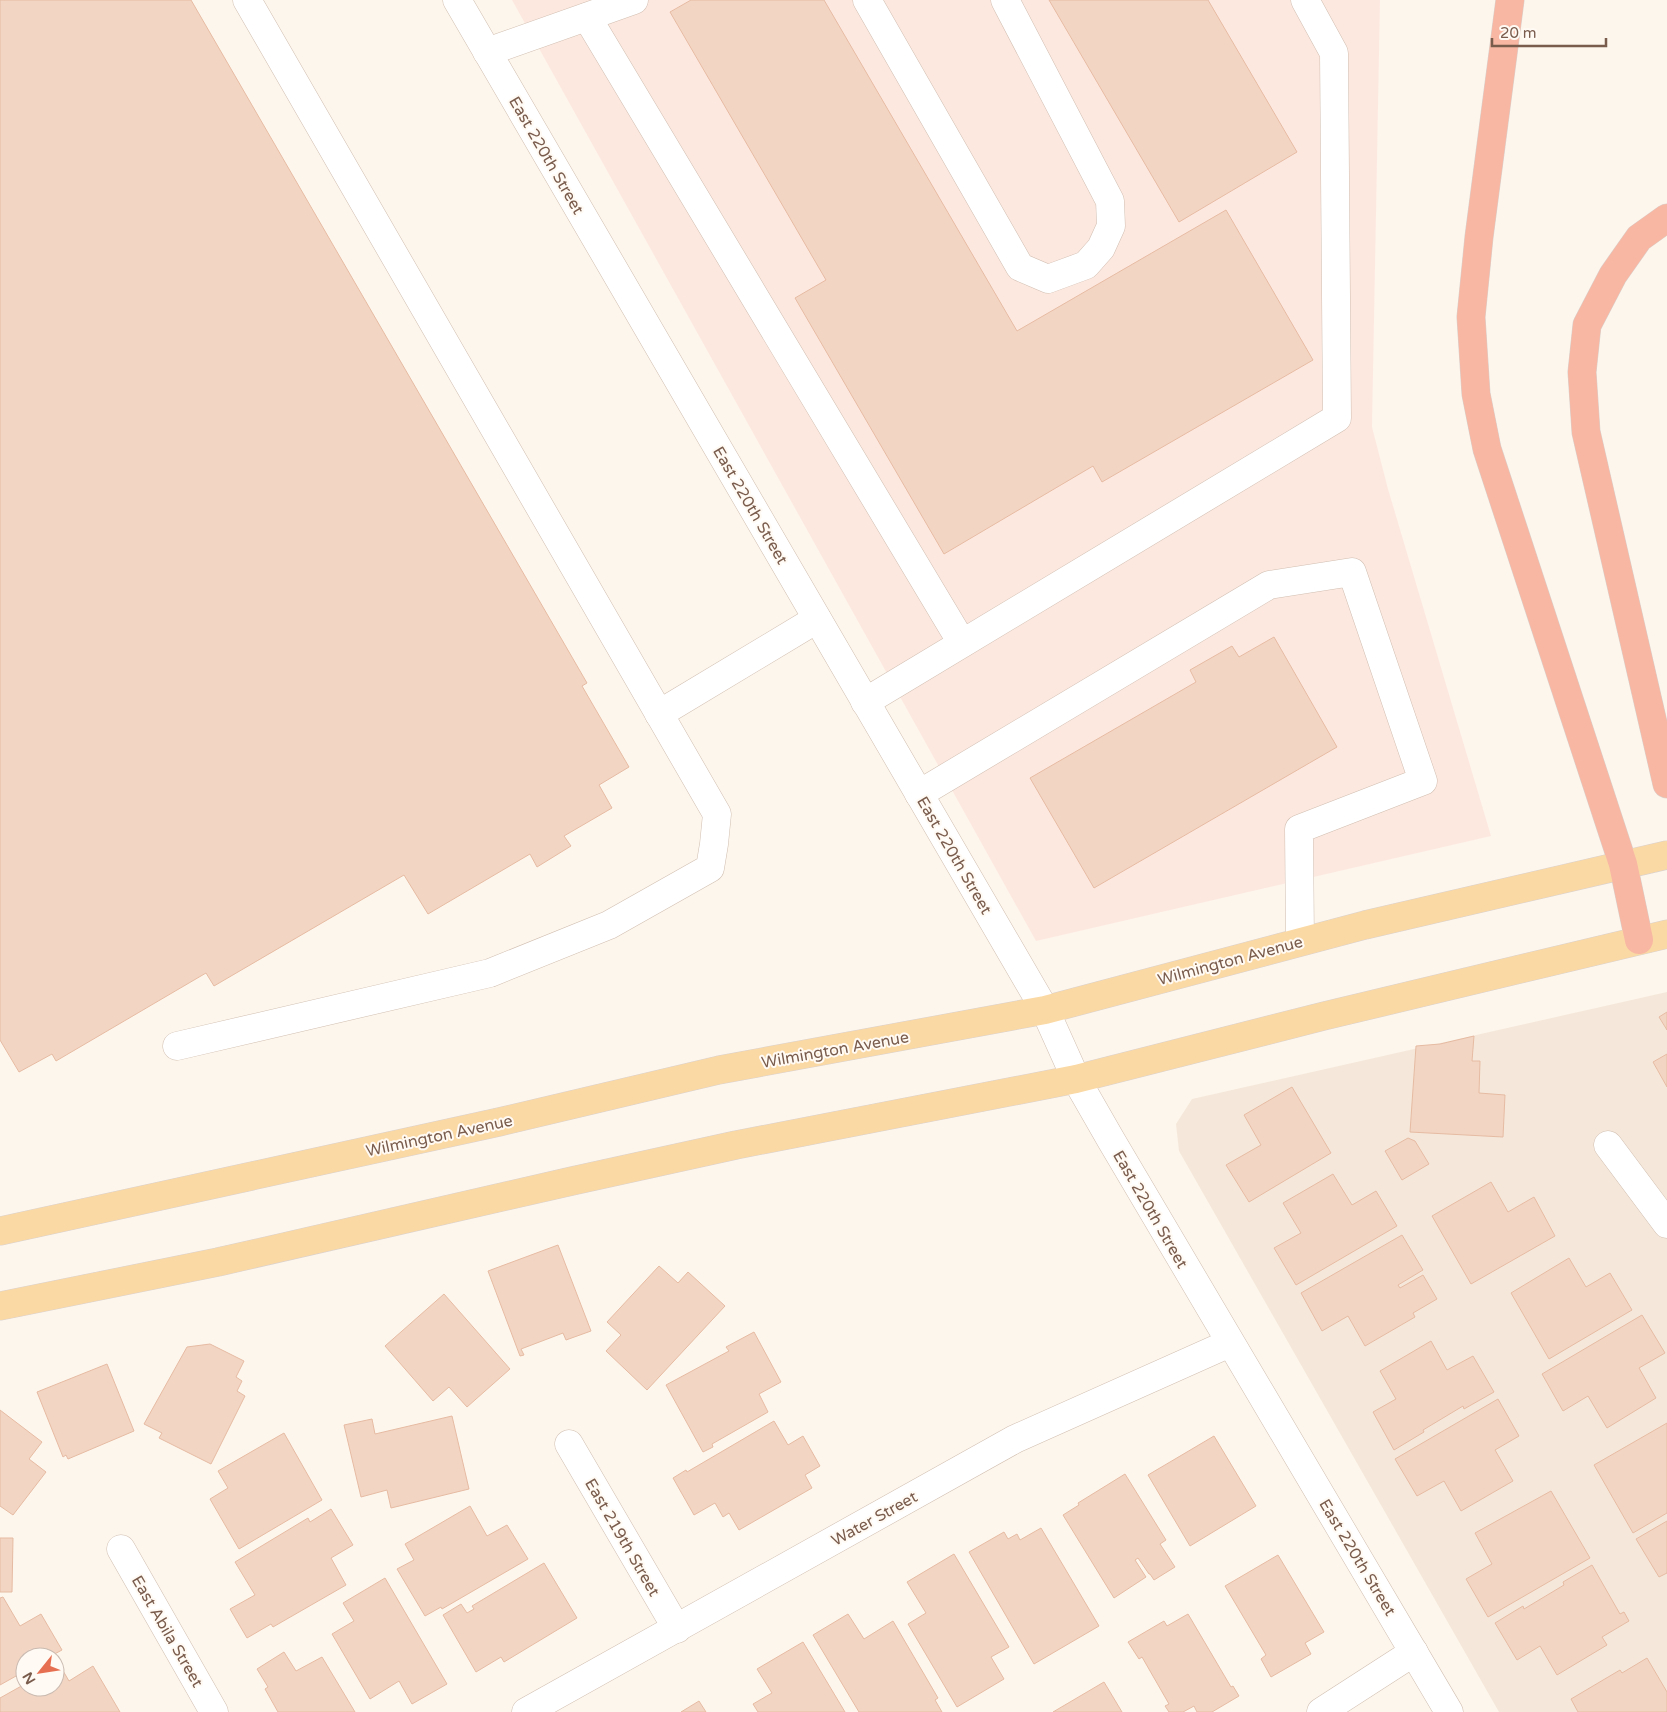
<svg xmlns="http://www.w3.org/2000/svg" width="1667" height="1712" font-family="'Varela Round',sans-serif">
<rect width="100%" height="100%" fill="#fdf6ec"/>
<polygon fill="#f5e8da" points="1667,992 1667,1712 1499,1712 1179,1151 1176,1124 1192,1099"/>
<polygon fill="#fde8e0" points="512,0 1380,0 1372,427 1388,489 1491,836 1036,941"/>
<g fill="#f3d5c3" stroke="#e6bba3">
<polygon points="0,0 191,0 587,683 582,686 629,767 599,785 612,808 564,836 571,846 537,867 530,854 428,914 404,875 214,986 206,973 56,1061 52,1054 19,1072 0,1040"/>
<polygon points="691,0 824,0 1017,331 1226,210 1313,360 1102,482 1093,466 944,554 795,298 826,280 670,12"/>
<polygon points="1049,0 1208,0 1297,152 1179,222"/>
<polygon points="1274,637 1337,747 1094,888 1030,778 1196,682 1190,670 1232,646 1239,657"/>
<polygon points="1667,1012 1667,1030 1659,1017"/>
<polygon points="1474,1036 1472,1061 1480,1061 1479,1093 1505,1095 1503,1137 1410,1132 1416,1046 1440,1044"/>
<polygon points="1667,1054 1667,1087 1653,1062"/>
<polygon points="1292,1087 1331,1153 1249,1202 1226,1165 1261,1145 1244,1115"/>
<polygon points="1408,1138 1415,1141 1429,1164 1402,1180 1385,1151"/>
<polygon points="1333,1174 1352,1205 1376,1191 1397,1226 1296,1285 1274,1248 1301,1233 1283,1203"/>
<polygon points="1491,1182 1508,1212 1534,1197 1555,1236 1471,1284 1432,1216"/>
<polygon points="1402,1235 1423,1270 1398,1285 1400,1288 1423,1275 1437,1299 1413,1313 1415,1317 1365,1346 1348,1316 1322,1331 1301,1293"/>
<polygon points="558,1245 591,1331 566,1340 563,1333 521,1349 524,1355 520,1356 488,1271"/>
<polygon points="1569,1258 1586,1287 1610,1273 1632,1310 1549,1359 1511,1293"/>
<polygon points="659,1266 678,1283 688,1272 725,1306 647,1390 606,1351 621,1335 607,1322"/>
<polygon points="444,1294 510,1369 467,1407 449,1387 433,1401 385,1346"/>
<polygon points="1642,1315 1665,1353 1639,1368 1656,1398 1607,1428 1588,1396 1563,1411 1542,1374"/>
<polygon points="754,1332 781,1382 759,1394 768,1412 712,1444 713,1447 703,1452 666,1385 729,1351 726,1347"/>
<polygon points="1431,1341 1447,1370 1473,1356 1494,1392 1464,1409 1463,1406 1423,1430 1424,1432 1394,1450 1373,1412 1396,1399 1380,1371"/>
<polygon points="210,1344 244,1361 236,1377 242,1381 237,1391 245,1396 211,1464 159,1438 162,1433 144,1424 187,1347"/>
<polygon points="107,1364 134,1431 68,1459 66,1455 63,1457 37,1392"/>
<polygon points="1498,1399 1519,1436 1495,1450 1513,1481 1461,1511 1444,1481 1417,1496 1395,1459"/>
<polygon points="0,1410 42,1442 29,1459 46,1472 13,1515 0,1506"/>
<polygon points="452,1416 469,1489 391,1508 387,1490 361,1497 344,1425 372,1419 375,1434"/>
<polygon points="774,1421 788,1445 803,1436 820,1466 805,1475 812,1488 739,1530 729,1513 723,1517 715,1503 694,1515 673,1478 686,1470 687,1472"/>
<polygon points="1667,1423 1667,1513 1633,1533 1594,1465"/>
<polygon points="284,1433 322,1500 239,1549 210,1499 228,1488 218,1471"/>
<polygon points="1214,1436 1256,1506 1190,1546 1148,1475"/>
<polygon points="1125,1474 1166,1540 1160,1544 1175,1567 1154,1580 1150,1574 1149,1574 1138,1558 1135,1560 1146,1577 1114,1598 1063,1515 1079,1505 1078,1503"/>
<polygon points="1551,1491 1590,1558 1488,1617 1466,1579 1492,1564 1475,1533"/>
<polygon points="470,1506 487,1536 507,1525 528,1559 442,1609 441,1607 425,1616 397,1569 414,1560 405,1544"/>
<polygon points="331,1509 353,1545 331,1558 346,1585 273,1627 271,1624 247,1638 230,1609 255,1595 235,1562 308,1518 310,1522"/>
<polygon points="1667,1521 1667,1573 1659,1577 1636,1539"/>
<polygon points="1041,1528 1099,1626 1034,1664 969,1552 1004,1532 1008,1539 1017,1534 1020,1540"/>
<polygon points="0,1538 13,1538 12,1592 0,1592"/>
<polygon points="954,1554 1009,1647 991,1657 1004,1679 957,1707 908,1624 926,1613 907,1582"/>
<polygon points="1278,1555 1324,1632 1305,1643 1311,1654 1271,1677 1261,1659 1266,1655 1225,1586"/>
<polygon points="544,1563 577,1618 504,1662 501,1657 476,1672 443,1615 461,1604 467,1613 474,1609 472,1606"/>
<polygon points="1592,1565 1620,1614 1624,1612 1629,1621 1602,1637 1607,1645 1557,1675 1540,1646 1517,1660 1495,1623 1523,1606 1524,1609 1564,1585 1563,1582"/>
<polygon points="385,1578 447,1684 412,1704 399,1681 370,1699 332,1634 354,1621 343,1603"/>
<polygon points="3,1597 20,1626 41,1614 62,1650 49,1657 25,1657 25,1671 0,1685 0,1598"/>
<polygon points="848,1614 864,1639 893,1621 938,1698 935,1700 942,1712 859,1712 813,1635"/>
<polygon points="1188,1614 1231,1687 1233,1686 1239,1696 1212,1712 1197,1712 1194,1706 1183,1712 1169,1712 1165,1706 1169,1704 1142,1657 1139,1659 1128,1642 1164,1621 1167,1626"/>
<polygon points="803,1642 845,1712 758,1712 753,1704 772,1693 757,1669"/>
<polygon points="284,1652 296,1671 322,1657 355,1712 278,1712 265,1689 268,1687 257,1669"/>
<polygon points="1647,1658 1667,1692 1667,1712 1578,1712 1571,1699 1620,1670 1622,1673"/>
<polygon points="59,1664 69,1681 93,1666 120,1712 0,1712 0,1698 25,1684 25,1687 55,1687 55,1666"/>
<polygon points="1104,1682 1122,1712 1053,1712"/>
<polygon points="699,1701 706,1712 681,1712"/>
</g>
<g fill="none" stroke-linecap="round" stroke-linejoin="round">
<g stroke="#d1beb0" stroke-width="29">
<g id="minor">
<polyline points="457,0 1045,1010 1076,1079 1111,1140 1449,1712"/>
<polyline points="867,0 1020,267 1048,279 1086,265 1101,248 1111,226 1110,201 1005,0"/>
<polyline points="587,17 962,643"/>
<polyline points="487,52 634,0"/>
<polyline points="865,702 1337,418 1334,53 1305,0"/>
<polyline points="659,714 817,619"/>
<polyline points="919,794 1269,585 1352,572 1423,781 1299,829 1300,941"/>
<polyline points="177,1046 490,973 609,925 710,868 714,844 717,814 247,0"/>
<polyline points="1608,1145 1667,1224"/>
<polyline points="569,1444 677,1629"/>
<polyline points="121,1549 214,1712"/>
<polyline points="526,1712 1015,1439 1230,1343"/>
<polyline points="1321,1712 1414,1652"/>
</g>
</g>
<g stroke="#dad1cd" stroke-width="29">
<g id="major">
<polyline points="0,1231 499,1122 719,1070 1045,1010 1365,925 1667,855"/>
<polyline points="0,1306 218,1262 572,1181 736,1145 1076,1079 1324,1016 1667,934"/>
</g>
</g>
<g stroke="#dad1cd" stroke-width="29">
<g id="highway">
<polyline points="1510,0 1479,237 1471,317 1476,394 1487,449 1623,864 1639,940"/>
<polyline points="1667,218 1639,238 1613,275 1587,325 1582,372 1586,432 1667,784"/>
</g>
</g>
<use href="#minor" stroke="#fff" stroke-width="28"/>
<use href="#major" stroke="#fbd9a5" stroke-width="28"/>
<use href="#highway" stroke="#f7b7a3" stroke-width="28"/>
</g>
<g text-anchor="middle" stroke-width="4" stroke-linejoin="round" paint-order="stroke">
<g font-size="16" fill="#7a5c4d" stroke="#fffaf3">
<text transform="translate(547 155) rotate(60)" y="6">East 220th Street</text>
<text transform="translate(751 505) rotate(60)" y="6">East 220th Street</text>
<text transform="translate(955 855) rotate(60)" y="6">East 220th Street</text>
<text transform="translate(1230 960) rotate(-15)" y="6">Wilmington Avenue</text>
<text transform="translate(835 1049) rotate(-10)" y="6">Wilmington Avenue</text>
<text transform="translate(439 1135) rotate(-12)" y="6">Wilmington Avenue</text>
<text transform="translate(1151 1209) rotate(60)" y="6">East 220th Street</text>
<text transform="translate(874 1518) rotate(-29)" y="6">Water Street</text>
<text transform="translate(623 1537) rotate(60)" y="6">East 219th Street</text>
<text transform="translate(1358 1557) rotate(59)" y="6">East 220th Street</text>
<text transform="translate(168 1631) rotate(60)" y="6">East Abila Street</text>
</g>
</g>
<g transform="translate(40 1672) rotate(240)"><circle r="24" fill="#fffaf3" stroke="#cabbb1"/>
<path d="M0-4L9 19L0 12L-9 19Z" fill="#e76f51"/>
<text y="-8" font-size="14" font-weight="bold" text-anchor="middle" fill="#7a5c4d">N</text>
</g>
<path d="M1492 38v8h114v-8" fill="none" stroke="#7a5c4d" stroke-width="2.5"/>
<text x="1500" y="38" font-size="15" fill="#7a5c4d" stroke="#fffaf3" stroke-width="4" paint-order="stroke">20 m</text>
</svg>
